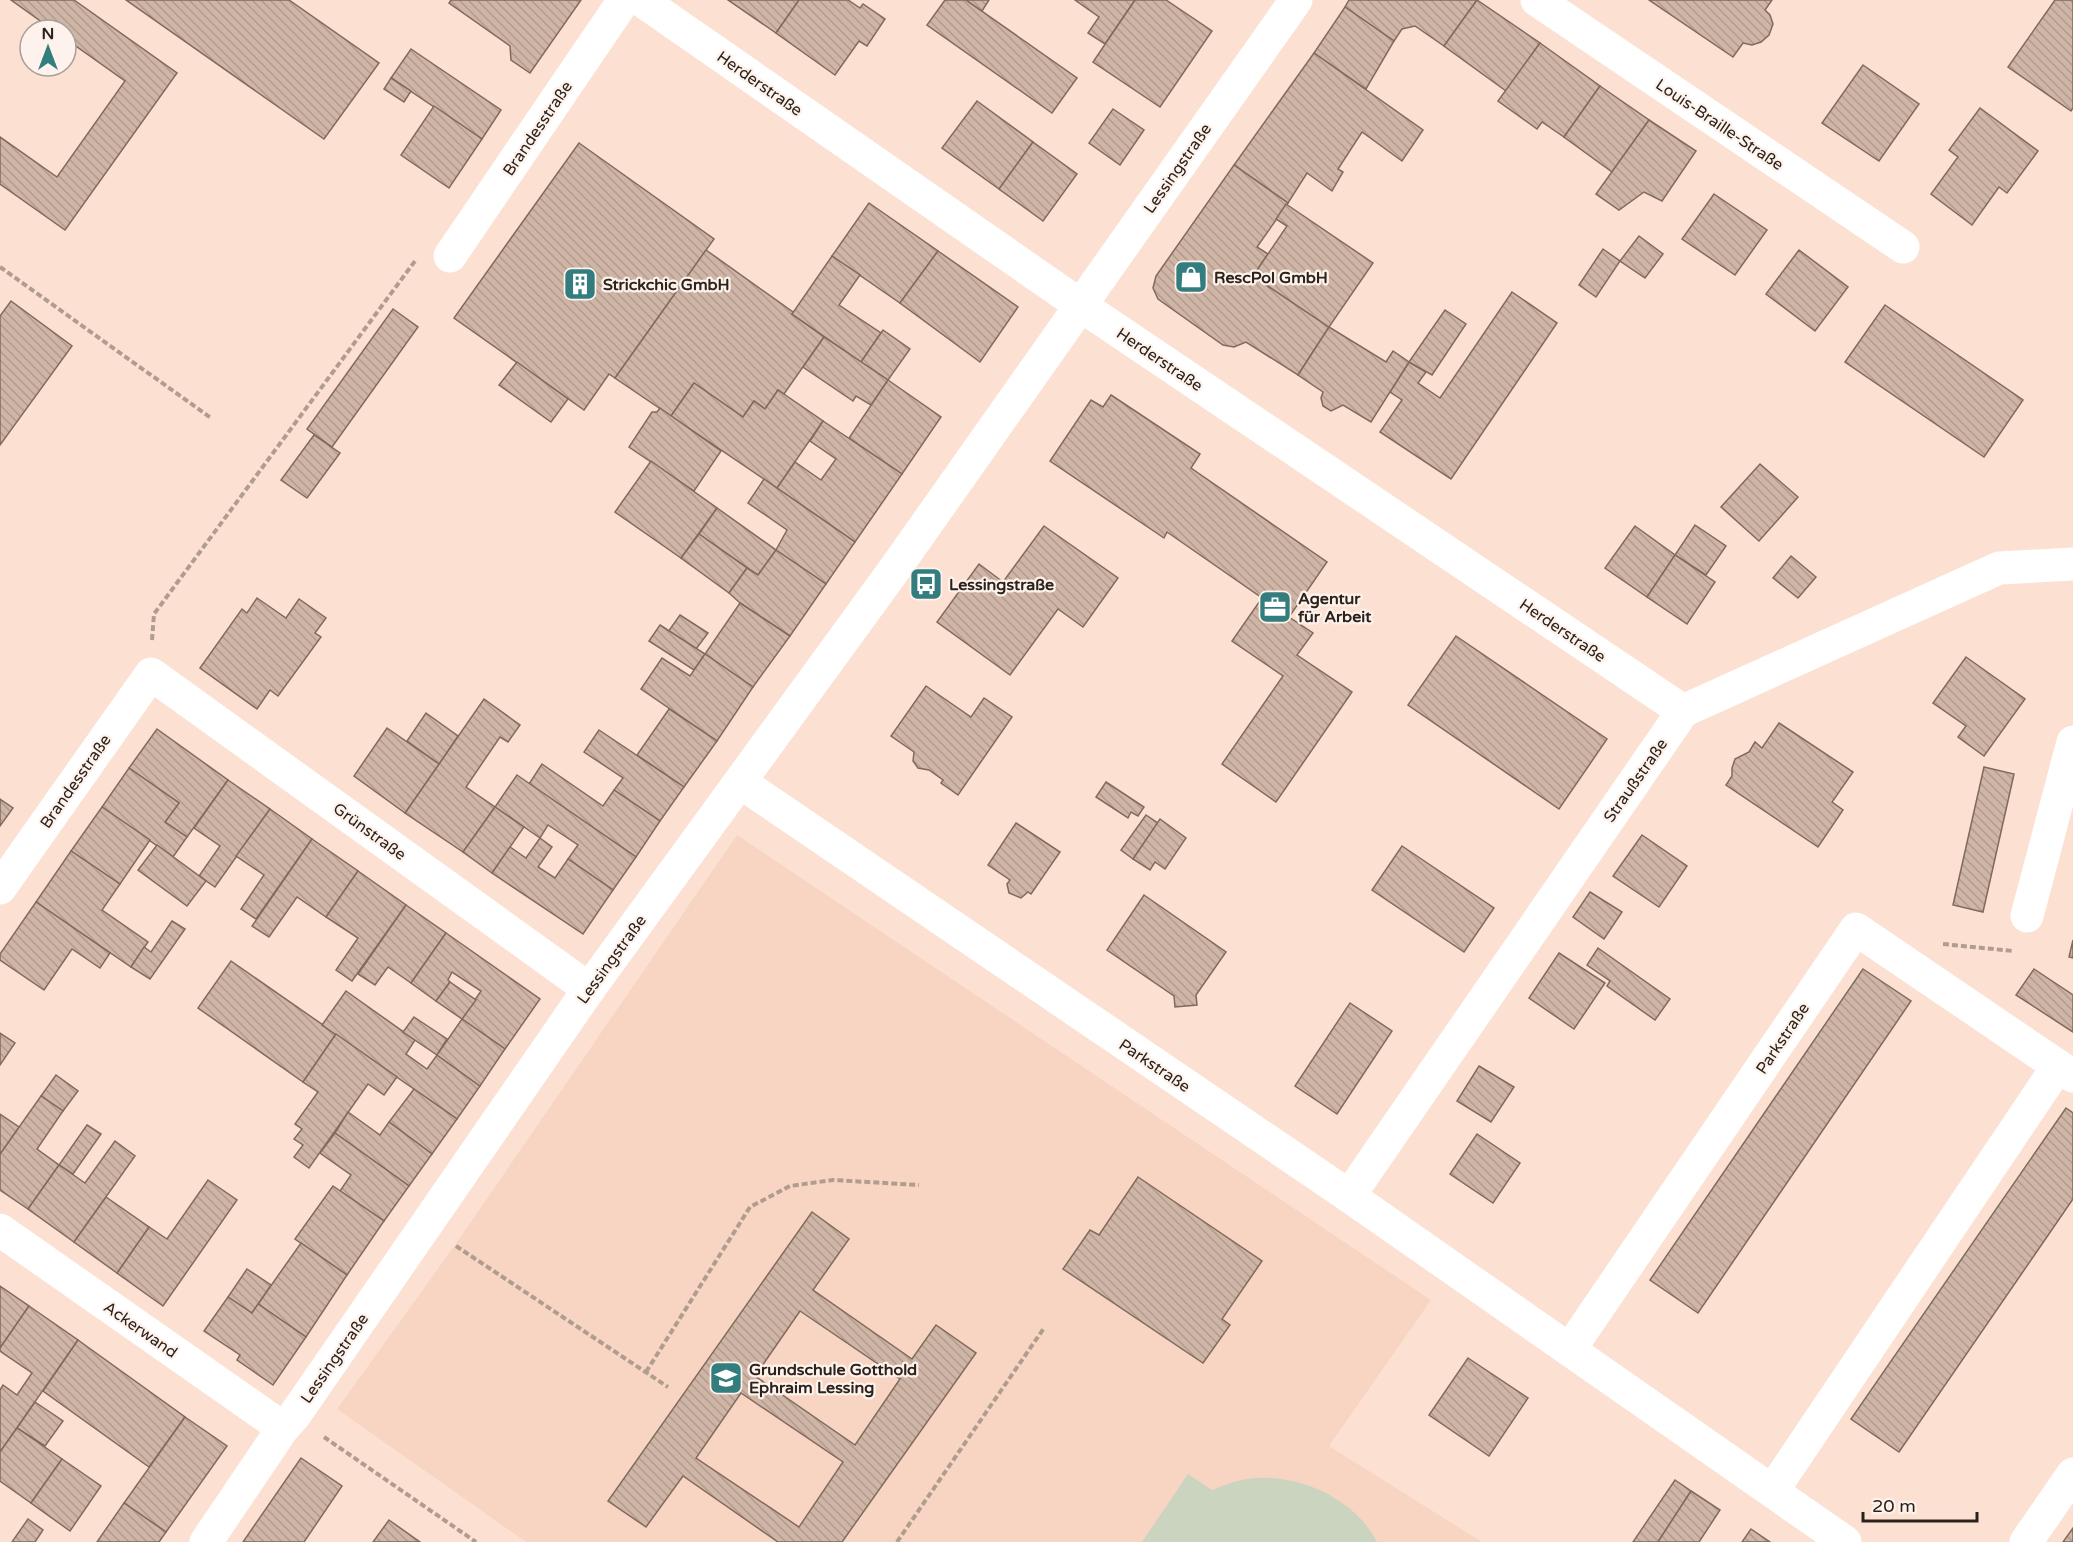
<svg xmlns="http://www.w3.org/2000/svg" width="2073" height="1542" font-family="'Varela Round',sans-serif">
<defs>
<pattern id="building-back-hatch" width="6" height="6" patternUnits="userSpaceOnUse" patternTransform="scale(1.5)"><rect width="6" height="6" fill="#cfb5a6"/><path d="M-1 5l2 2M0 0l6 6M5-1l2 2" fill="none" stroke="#b29b8e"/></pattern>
</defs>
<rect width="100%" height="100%" fill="#fce1d2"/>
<polygon fill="#f7d5c2" points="737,835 1431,1300 1329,1446 1482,1542 526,1542 337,1409 455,1245"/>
<path fill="#cad4bf" d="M 1188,1474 L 1212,1490 C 1219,1487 1226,1484 1234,1482 C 1285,1467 1353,1494 1377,1542 L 1142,1542 Z"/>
<g fill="url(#building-back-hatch)" stroke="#816a5c" stroke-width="1.5" fill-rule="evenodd">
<polygon points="11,0 74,0 177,73 65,230 0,184 0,137 57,177 125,81 66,39 66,30 53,30"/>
<polygon points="126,0 289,0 379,63 324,139"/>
<polygon points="451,0 581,0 530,73 511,60 510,46 449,3"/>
<polygon points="728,0 799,0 776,33"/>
<polygon points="799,0 848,0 860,8 863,4 885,19 867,46 859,41 835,75 776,33"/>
<polygon points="945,0 966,0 1077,78 1052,113 927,25"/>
<polygon points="966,0 989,0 982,11"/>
<polygon points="1075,0 1135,0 1105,44 1088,33 1099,17"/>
<polygon points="1135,0 1166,0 1212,31 1160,107 1093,62"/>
<polygon points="1349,0 1477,0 1444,46 1415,26 1402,29 1394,41 1345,7"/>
<polygon points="1477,0 1540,43 1506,91 1444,46"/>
<polygon points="1649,0 1772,0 1765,10 1770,15 1773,24 1769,35 1761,42 1752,45 1743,43 1733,57"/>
<polygon points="2055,0 2073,0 2073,108 2071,111 2008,67"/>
<polygon points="1345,7 1394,41 1366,89 1314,53"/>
<polygon points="1540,43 1600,86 1564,137 1542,122 1537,129 1498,101"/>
<polygon points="411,49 501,110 482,139 391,78"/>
<polygon points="1314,53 1423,130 1402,161 1362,132 1338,169 1343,172 1332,191 1307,173 1288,203 1234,165"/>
<polygon points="1863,65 1919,104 1879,161 1822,123"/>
<polygon points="391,78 411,91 404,102 384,89"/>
<polygon points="1600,86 1649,120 1612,172 1564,137"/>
<polygon points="977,101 1033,142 999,189 942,148"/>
<polygon points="434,106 482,139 449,188 401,155"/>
<polygon points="1980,108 2038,151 2007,193 1999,187 1972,225 1931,194 1958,157 1949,150"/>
<polygon points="1113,109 1144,130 1120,165 1089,143"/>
<polygon points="1649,120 1696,151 1662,201 1644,192 1619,210 1596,194"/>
<polygon points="1033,142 1077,174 1043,221 999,189"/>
<polygon points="579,143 714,239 615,378 609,374 584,410 454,318"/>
<polygon points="1234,165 1288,203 1257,247 1268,254 1253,276 1329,327 1298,375 1246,342 1234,347 1223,345 1158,299 1153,288 1156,276"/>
<polygon points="1714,194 1767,230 1735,275 1682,239"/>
<polygon points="869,203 938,251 900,303 832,256"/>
<polygon points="1286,204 1373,263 1329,327 1253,276 1287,226 1276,219"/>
<polygon points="1639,236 1663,254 1645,278 1620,261"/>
<polygon points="1603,249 1620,261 1596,297 1579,285"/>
<polygon points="706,250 793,312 792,314 824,337 784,394 778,390 765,409 754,401 743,417 694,383 671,416 615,378"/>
<polygon points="1799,250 1848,287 1815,331 1766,294"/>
<polygon points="938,251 1018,307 980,362 900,303"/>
<polygon points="832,256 860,275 839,305 881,333 861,362 792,314"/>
<polygon points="1512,292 1557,323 1451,479 1380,432 1402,400 1390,392 1409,362 1426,372 1418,383 1440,398"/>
<polygon points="11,301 72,346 0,445 0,316"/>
<polygon points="1885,305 2023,400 1984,457 1845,362"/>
<polygon points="393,309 418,327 332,447 307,429"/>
<polygon points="1445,310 1466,324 1432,375 1409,362"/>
<polygon points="1329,327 1386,362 1393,351 1409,362 1371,422 1343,405 1331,411 1323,406 1321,398 1323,392 1298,375"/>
<polygon points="883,330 910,349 888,380 861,362"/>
<polygon points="824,337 888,380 871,405 856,396 853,401 803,367"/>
<polygon points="517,362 568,399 551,422 499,385"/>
<polygon points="888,380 941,417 902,474 849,438"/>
<polygon points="694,383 743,417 754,401 765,409 778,390 823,421 777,488 671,416"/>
<polygon points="1111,395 1200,454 1191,468 1327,562 1289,617 1313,633 1297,655 1352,692 1276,802 1222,764 1283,676 1232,641 1262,598 1167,532 1164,538 1050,461 1091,400 1103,407"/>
<polygon points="660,408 721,451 694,491 629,447 652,412 657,412"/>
<polygon points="823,421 902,474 855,542 777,488 795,462 821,480 836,459 810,441"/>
<polygon points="314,435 340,453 307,498 281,480"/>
<polygon points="651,461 717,508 681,558 615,512"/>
<polygon points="1760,464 1798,497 1759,541 1721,507"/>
<polygon points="764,479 855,542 826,584 776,550 787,530 748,503"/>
<polygon points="717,508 776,550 758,575 699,534"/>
<polygon points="1695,525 1726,546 1706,575 1675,555"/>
<polygon points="1044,526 1118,578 1083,627 1058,609 1010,675 937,622 979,564 1003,582"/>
<polygon points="1635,526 1675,555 1647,597 1605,568"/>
<polygon points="699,534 747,568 729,593 681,558"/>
<polygon points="776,550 826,584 790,636 740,603 729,593 747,568 758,575"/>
<polygon points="1675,555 1715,582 1687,624 1647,597"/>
<polygon points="1791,556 1816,577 1798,598 1773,578"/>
<polygon points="257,598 286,618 299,599 326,618 315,633 321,637 278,696 270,690 257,709 200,668 242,609 247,613"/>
<polygon points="740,603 790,636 753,687 705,654"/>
<polygon points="680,615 708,633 696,649 668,632"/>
<polygon points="660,625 705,654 694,670 649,641"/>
<polygon points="1456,636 1607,739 1559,809 1408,705"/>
<polygon points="705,654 753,687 717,741 641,689 662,658 690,676"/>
<polygon points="1966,657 2025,699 1984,756 1958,737 1966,726 1933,703"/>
<polygon points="926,686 971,717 984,698 1012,717 958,795 941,783 943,780 929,770 918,768 913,761 914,752 891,736"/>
<polygon points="484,699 520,725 508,742 500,737 466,787 495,807 463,852 405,813"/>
<polygon points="669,709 717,741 684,787 637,755"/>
<polygon points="426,713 458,736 439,764 407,741"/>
<polygon points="1779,723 1853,772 1832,802 1843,810 1818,847 1726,785 1732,776 1732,768 1735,759 1749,752 1755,742 1762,748"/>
<polygon points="387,728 439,764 405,813 354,776"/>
<polygon points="157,729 228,780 187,837 165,822 179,803 129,768"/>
<polygon points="599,730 684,787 660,821 614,790 623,778 584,752"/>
<polygon points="542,764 603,806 614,790 660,821 636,857 529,784"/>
<polygon points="1984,767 2014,774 1983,912 1953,905"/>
<polygon points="129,768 179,803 165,822 187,837 173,857 102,807"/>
<polygon points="517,775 636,857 613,890 568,859 578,845 548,825 540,838 495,807"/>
<polygon points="228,780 270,809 215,887 199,876 220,846 194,828"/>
<polygon points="1106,782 1144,807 1138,816 1131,812 1128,818 1096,797"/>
<polygon points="0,799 13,808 0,826"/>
<polygon points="102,807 150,840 120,884 71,851"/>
<polygon points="495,807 524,827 492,873 463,852"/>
<polygon points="270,809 312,839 256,919 241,909 264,875 236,856"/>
<polygon points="1146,815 1158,823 1133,859 1121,850"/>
<polygon points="1160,819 1186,838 1165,869 1155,862 1150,870 1133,859"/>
<polygon points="1016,823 1060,852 1031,894 1028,892 1021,898 1009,893 1007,884 1010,880 988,865"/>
<polygon points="1642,835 1687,866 1659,907 1613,876"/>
<polygon points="540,838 552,847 538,867 555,878 568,859 613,890 583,934 492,873 510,847 526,858"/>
<polygon points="312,839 358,871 326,917 297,897 269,937 252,926"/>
<polygon points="157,845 206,881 187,906 138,870"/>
<polygon points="1402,846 1494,908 1464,952 1372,890"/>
<polygon points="71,851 120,884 102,910 148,942 131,967 36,902"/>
<polygon points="358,871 406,905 352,981 336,970 358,938 326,917"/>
<polygon points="1590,892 1622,912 1604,939 1573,917"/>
<polygon points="1144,895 1226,952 1196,995 1197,1005 1175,1007 1174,996 1107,950"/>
<polygon points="36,902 110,953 100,968 72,949 44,990 0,960 0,954"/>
<polygon points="406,905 446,933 411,983 388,967 375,985 358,974"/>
<polygon points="172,921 185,929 150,979 131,967 144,947 151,952"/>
<polygon points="446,933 540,999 505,1049 462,1019 481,991 452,972 448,980 450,982 436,1001 411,983"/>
<polygon points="2073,940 2073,958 2069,957"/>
<polygon points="1598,948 1670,999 1655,1020 1607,986 1610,981 1587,965"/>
<polygon points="1559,953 1605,983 1574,1029 1529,998"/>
<polygon points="231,961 336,1034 303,1082 198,1008"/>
<polygon points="1863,969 1911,1001 1698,1313 1650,1280"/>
<polygon points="2034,969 2073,995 2073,1032 2016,995"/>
<polygon points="450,982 476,1000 462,1019 436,1001"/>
<polygon points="346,991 415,1040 406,1054 427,1069 437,1055 480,1086 457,1119 322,1025"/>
<polygon points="1350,1003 1392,1031 1337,1114 1295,1086"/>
<polygon points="414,1017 447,1039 437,1055 403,1032"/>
<polygon points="462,1019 505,1049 480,1086 437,1055"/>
<polygon points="0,1033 15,1043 0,1065"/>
<polygon points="336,1034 397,1077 384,1095 368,1084 309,1168 294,1157 303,1145 294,1139 302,1129 295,1124 318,1092 303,1082"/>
<polygon points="1479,1066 1514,1087 1491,1122 1457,1101"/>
<polygon points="56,1075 78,1091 63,1111 41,1096"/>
<polygon points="414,1089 457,1119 432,1154 389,1122"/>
<polygon points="41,1096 63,1111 37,1149 59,1165 28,1209 0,1190 0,1154"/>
<polygon points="2066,1108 2073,1113 2073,1199 1899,1452 1851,1419"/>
<polygon points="348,1112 380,1135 389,1122 432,1154 409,1186 335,1133"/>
<polygon points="0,1114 19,1127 0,1154"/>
<polygon points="87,1125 101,1134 73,1174 59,1165"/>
<polygon points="335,1133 409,1186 384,1221 340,1191 351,1175 320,1153"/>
<polygon points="1477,1134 1520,1163 1493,1203 1450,1174"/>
<polygon points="115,1141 135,1156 74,1242 28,1209 59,1165 85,1183"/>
<polygon points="1138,1177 1262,1261 1222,1319 1230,1325 1203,1363 1063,1269 1090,1230 1099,1235"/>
<polygon points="208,1180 237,1200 163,1306 117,1273 149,1227 167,1239"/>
<polygon points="333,1186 384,1221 347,1275 295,1239"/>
<polygon points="106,1197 149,1227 117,1273 74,1242"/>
<path d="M 812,1212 L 849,1239 L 813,1290 L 912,1359 L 936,1325 L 976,1353 L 842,1542 L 778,1542 L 683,1476 L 646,1527 L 608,1501 ZM 800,1311 L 900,1379 L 855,1445 L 755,1376 ZM 741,1393 L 843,1462 L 799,1527 L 696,1458 Z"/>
<polygon points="301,1243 347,1275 306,1337 258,1304"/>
<polygon points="247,1269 271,1285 252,1313 228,1297"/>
<polygon points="0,1286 29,1306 0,1348"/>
<polygon points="228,1297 252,1313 258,1304 306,1337 273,1385 237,1360 240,1355 204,1331"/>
<polygon points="29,1306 78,1340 0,1452 0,1390 3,1385 17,1395 32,1373 0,1351 0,1348"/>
<polygon points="78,1340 185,1417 149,1467 43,1391"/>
<polygon points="1468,1358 1528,1398 1489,1456 1429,1415"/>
<polygon points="35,1402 63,1421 45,1446 17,1428"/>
<polygon points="185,1417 227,1446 166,1532 124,1503"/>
<polygon points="17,1428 62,1459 31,1503 0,1481 0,1452"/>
<polygon points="301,1458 342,1486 304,1542 243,1542"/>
<polygon points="62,1459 101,1486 70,1531 31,1503"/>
<polygon points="1675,1480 1691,1491 1658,1542 1633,1542"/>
<polygon points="1691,1491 1720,1510 1699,1542 1658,1542"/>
<polygon points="124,1503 166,1532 159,1542 97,1542"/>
<polygon points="28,1519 43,1530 35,1542 12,1542"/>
<polygon points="389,1520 420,1542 373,1542"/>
<polygon points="2073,1528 2073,1542 2063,1542"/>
<polygon points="1751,1529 1770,1542 1742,1542"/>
</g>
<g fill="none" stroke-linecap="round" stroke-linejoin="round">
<g stroke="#b19c90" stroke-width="4" stroke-dasharray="6 3" stroke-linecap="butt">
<polyline points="0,267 211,418"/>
<polyline points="152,640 154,614 415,261"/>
<polyline points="1943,944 2013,951"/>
<polyline points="456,1246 668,1387"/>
<polyline points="646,1372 750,1207 790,1186 833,1180 919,1185"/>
<polyline points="324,1437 476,1542"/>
<polyline points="897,1542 1044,1328"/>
</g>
<g stroke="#fff" stroke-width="33">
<polyline points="641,0 1080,305 1683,711"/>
<polyline points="1537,0 1903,247"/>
<polyline points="450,256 624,0"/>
<polyline points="740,782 1349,1196 1845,1542"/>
<polyline points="0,888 151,674 589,989"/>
<polyline points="2027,916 2073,742"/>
<polyline points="1349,1196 1683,711 1999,568 2073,564"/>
<polyline points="0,1230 283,1428"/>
<polyline points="1570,1349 1856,929 2058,1066"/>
<polyline points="1773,1490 2058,1066 2073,1076"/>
<polyline points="206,1542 283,1428 294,1416 589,989 894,570 1296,0"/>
<polyline points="2026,1542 2073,1474"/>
</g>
</g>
<defs>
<g id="shop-square" transform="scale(1.725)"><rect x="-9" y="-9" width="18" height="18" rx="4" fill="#347d7f" stroke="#fdf2ec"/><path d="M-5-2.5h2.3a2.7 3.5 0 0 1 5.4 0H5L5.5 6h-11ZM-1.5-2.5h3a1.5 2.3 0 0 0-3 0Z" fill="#fff"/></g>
<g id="building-square" transform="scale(1.725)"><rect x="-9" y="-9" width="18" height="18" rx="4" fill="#347d7f" stroke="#fdf2ec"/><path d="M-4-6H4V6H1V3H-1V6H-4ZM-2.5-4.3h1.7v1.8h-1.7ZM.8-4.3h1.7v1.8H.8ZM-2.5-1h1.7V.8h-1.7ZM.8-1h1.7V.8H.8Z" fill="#fff"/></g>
<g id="bus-square" transform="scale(1.725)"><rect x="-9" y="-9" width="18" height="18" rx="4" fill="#347d7f" stroke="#fdf2ec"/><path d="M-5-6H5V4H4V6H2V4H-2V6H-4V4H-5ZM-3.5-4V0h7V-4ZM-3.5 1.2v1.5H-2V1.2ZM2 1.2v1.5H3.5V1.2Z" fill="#fff"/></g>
<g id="office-square" transform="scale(1.725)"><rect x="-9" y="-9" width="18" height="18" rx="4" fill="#347d7f" stroke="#fdf2ec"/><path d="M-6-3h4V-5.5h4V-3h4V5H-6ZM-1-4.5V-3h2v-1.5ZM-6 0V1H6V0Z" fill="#fff"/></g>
<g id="school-square" transform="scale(1.725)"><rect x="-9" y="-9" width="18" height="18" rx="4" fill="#347d7f" stroke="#fdf2ec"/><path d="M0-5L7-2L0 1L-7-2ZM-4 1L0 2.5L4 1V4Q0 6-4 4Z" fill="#fff"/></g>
</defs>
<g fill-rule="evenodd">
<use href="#shop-square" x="1191" y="277"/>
<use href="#building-square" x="580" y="284"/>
<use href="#bus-square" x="926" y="584"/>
<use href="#office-square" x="1275" y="607"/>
<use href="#school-square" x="726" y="1378"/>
</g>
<g text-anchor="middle" stroke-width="4.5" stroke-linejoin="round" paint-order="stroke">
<g font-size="16" fill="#2c221c" stroke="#fdf2ec">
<text transform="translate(760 83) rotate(35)" y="6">Herderstraße</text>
<text transform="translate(1720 124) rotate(34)" y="6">Louis-Braille-Straße</text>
<text transform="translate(537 128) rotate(-56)" y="6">Brandesstraße</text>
<text transform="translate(1177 168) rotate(-55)" y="6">Lessingstraße</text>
<text transform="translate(1160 359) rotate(34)" y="6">Herderstraße</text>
<text transform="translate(1563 630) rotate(34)" y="6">Herderstraße</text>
<text transform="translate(1635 780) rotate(-55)" y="6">Straußstraße</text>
<text transform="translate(75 781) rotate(-55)" y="6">Brandesstraße</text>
<text transform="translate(370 831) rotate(36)" y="6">Grünstraße</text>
<text transform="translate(611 959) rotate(-54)" y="6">Lessingstraße</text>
<text transform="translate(1782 1038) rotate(-56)" y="6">Parkstraße</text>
<text transform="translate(1155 1065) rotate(34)" y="6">Parkstraße</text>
<text transform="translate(141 1329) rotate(35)" y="6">Ackerwand</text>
<text transform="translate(334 1358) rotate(-55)" y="6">Lessingstraße</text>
</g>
<g font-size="16" font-weight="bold" fill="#2c221c" stroke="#fdf2ec" text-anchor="start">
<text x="1214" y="283">RescPol GmbH</text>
<text x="603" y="290">Strickchic GmbH</text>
<text x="949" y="590">Lessingstraße</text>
<text x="1298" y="604">Agentur<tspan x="1298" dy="18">für Arbeit</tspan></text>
<text x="749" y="1375">Grundschule Gotthold<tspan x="749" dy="18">Ephraim Lessing</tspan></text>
</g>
</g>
<g transform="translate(48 48)"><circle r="28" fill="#fdf2ec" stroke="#a99f99" stroke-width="1.5"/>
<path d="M0-4.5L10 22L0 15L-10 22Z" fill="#347d7f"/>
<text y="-9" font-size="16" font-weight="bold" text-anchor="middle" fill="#2c221c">N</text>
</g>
<path d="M1863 1512v9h114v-9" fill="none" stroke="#2c221c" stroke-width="3"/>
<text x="1872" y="1512" font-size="18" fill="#2c221c" stroke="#fdf2ec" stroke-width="4.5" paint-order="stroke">20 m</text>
</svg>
